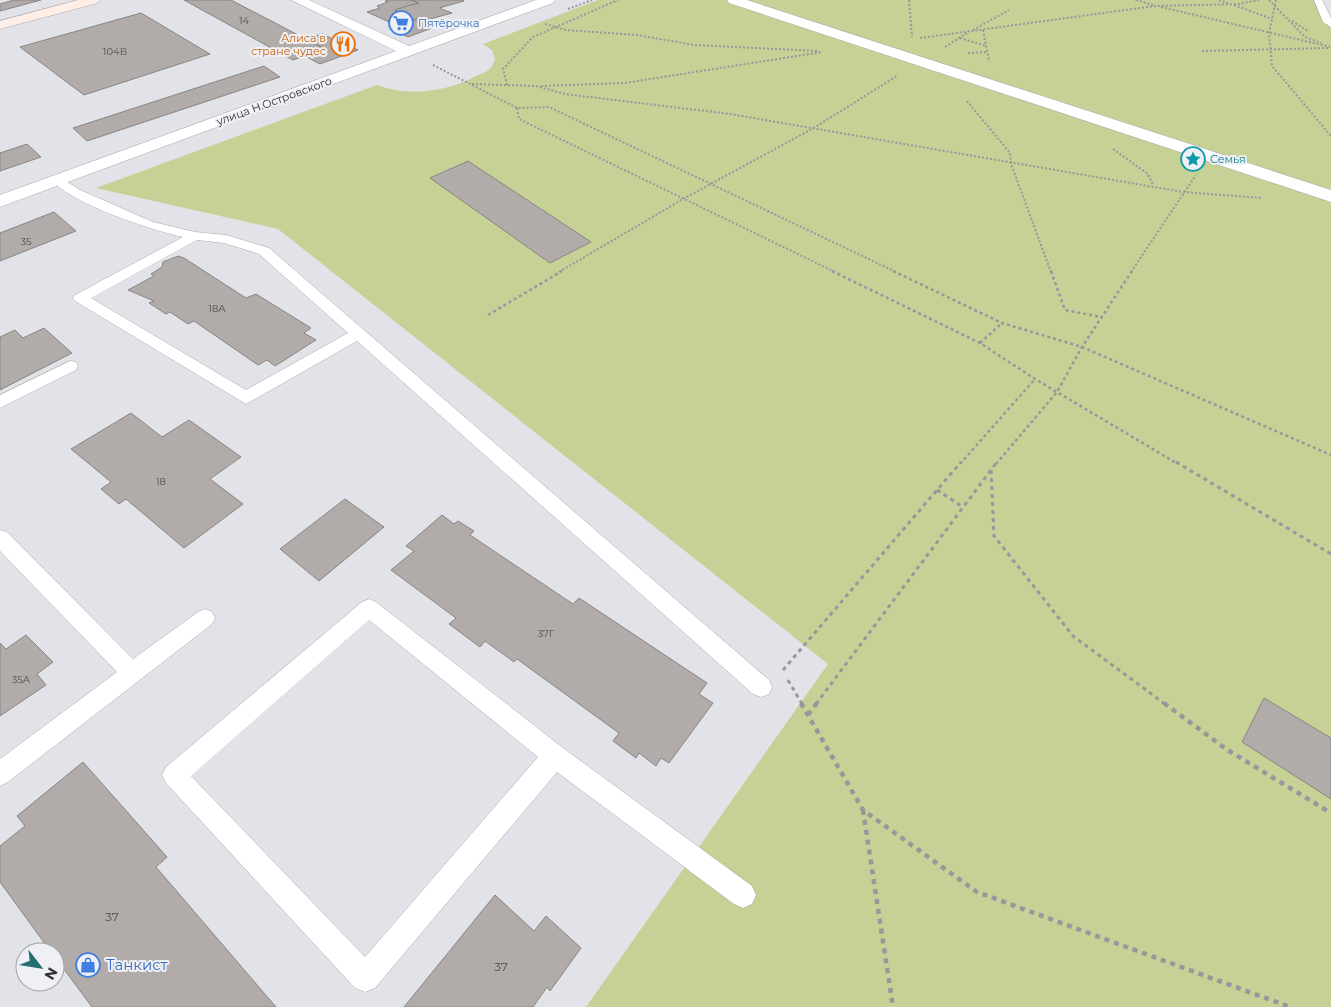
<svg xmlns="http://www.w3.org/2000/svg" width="1331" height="1007" font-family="Montserrat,sans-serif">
<rect width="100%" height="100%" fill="#e1e3e8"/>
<path fill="#c6d196" d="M 598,0 L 1314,0 L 1331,28 L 1331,1007 L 586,1007 L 828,664 L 278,229 L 96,188 L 377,85 C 408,97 447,92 476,76 C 480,74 487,72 490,69 C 492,67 494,62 495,59 L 492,50 L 483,44 Z"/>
<g fill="#b1aba9" stroke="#8a8582">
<polygon points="14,0 41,0 0,11 0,4"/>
<polygon points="184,0 231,0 325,49 293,60"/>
<polygon points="411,0 419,3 395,10 397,11 395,12 413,20 427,20 440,25 408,37 398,32 405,29 367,12 380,8 377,6 388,2 385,1 387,0"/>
<polygon points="411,0 462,0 464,1 439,8 452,13 423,21 418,18 413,20 395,12 397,11 395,10 407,6 419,3"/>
<polygon points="141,13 210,54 84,95 20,47"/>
<polygon points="322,34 358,50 320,64 305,56 325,49 306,39"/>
<polygon points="264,66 280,77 87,141 73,128"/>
<polygon points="27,144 41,157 0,171 0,153"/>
<polygon points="468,161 591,242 550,263 430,178"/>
<polygon points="54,212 76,231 0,261 0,233"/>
<polygon points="178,256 184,258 246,298 256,294 311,328 304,333 316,340 275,366 267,360 258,365 194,321 188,324 170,312 166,314 149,303 154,301 128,290 154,276 151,274 162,267 163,262"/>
<polygon points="44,328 72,353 0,390 0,337 15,330 23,338"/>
<polygon points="131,413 162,437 189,420 241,457 210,479 243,504 184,548 126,499 119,504 101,489 111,482 71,449"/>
<polygon points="345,499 384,527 319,581 280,549"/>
<polygon points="442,515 454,524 458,521 474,531 470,535 573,604 579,598 707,683 699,694 713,703 669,763 661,758 656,766 639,753 636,758 613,741 619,733 517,659 514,662 485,641 480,647 449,624 456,618 391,570 414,551 406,546"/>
<polygon points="26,635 53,662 37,674 46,685 0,716 0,643 6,649"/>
<polygon points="1264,698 1331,738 1331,799 1242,742"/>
<polygon points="83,762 167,857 156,867 276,1007 92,1007 55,957 55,952 51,952 0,882 0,846 25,826 17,816"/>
<polygon points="495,895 534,931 546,916 581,948 550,991 547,987 533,1007 404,1007"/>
</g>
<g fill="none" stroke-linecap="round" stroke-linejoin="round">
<g stroke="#a7a9ae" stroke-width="1">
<g id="lane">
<polygon points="1314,0 1322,0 1331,18 1331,27 1323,22"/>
<path d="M 58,176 L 80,190 L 153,222 L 195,232 L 226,235 L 269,248 L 769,680 L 772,687 L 769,694 L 761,697 L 753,694 L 357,341 L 246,404 L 75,301 L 73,298 L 75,295 L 183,237 C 152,230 71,204 52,180 ZM 197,240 L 224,243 L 259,254 L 348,333 L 246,390 L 91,298 Z"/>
<polygon points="70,361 76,362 78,366 76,370 0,408 0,395"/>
<polygon points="0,530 7,532 133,659 198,612 205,609 212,612 215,618 212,624 8,782 0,786 0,759 117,672 0,551"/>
<path d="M 369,599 L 376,602 L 563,748 L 752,886 L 756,895 L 752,904 L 743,908 L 734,904 L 557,772 L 375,988 L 365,992 L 355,988 L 166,783 L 162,775 L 166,767 L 362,602 ZM 369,620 L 538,757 L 365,957 L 191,776 Z"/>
</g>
</g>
<g stroke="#a7a9ae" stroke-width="1">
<g id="street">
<polygon points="291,0 309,0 409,46 536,0 555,0 553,3 0,207 0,195 396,51"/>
<polygon points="727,0 747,0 1331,190 1331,202 729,3"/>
</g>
</g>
<g stroke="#a7a9ae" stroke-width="1">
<polygon id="secondary" points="78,0 100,0 98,3 0,29 0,21"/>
</g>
<g stroke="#96989c" stroke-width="2" stroke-dasharray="2 2" stroke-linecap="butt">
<polyline points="909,0 912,37"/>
<polyline points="1136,0 1153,5"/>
<polyline points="1219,0 1228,3"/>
<polyline points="1269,0 1305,37 1321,43"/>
<polyline points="1276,0 1269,33 1272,66 1331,136"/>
<polyline points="1234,5 1272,19"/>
<polyline points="1161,7 1331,47"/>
<polyline points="568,9 592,0"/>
<polyline points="1292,21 1308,31"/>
<polyline points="545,24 566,30 637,35 694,45 817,51"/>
<polyline points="973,30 1009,10"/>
<polyline points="983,30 989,61"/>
<polyline points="920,38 1155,6 1239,4 1259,0"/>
<polyline points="960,38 986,46"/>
<polyline points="945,47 967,33"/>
<polyline points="1202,51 1328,48"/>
<polyline points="968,53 987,52"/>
<polyline points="433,65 517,108 549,107 896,272"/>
<polyline points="472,84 536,86 565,94 730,114 1183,192 1261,198"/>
<polyline points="507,85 503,69 533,37 618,0"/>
<polyline points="541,86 625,83 822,52"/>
<polyline points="967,101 1010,153 1011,164 1051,272"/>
<polyline points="517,108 519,119 835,272"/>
<polyline points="1113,149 1148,174 1153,185"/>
<polyline points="559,272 683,199 812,129 897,76"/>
<polyline points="1131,272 1196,175"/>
</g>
<g stroke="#96989c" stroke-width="2.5" stroke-dasharray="3 3" stroke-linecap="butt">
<polyline points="832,271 980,343 1035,379 1178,464"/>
<polyline points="893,271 1002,323 1082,347 1331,455"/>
<polyline points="1051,271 1065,310 1101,317"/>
<polyline points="488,315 562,271"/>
<polyline points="980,343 1002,323"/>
<polyline points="960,464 1035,379"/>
<polyline points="996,464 1057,392 1082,347 1132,271"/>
</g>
<g stroke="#96989c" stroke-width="3" stroke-dasharray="4 4" stroke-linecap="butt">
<polyline points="1176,462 1331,554"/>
<polyline points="991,470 994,536 1073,636 1165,704"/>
<polyline points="937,490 963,507"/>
<polyline points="783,670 961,462"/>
<polyline points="788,680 802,704"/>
<polyline points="816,704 997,462"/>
</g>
<g stroke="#96989c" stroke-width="4.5" stroke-dasharray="5 5" stroke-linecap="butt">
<polyline points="801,703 863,810 977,892 1290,1007"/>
<polyline points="1164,703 1226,749 1331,813"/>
<polyline points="808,715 817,703"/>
<polyline points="863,810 893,1007"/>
</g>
<use href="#lane" fill="#fff" fill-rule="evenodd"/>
<use href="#street" fill="#fff" fill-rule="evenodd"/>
<use href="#secondary" fill="#feeee6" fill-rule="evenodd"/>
</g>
<defs>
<g id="supermarket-ring" transform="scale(1.25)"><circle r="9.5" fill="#eef0f5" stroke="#3f7fe0" stroke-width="1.5"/><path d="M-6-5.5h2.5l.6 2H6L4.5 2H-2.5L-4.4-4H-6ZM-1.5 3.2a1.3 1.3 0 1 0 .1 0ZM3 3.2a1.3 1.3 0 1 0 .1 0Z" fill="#3f7fe0"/></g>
<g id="restaurant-ring" transform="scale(1.25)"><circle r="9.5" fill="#eef0f5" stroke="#e8710a" stroke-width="1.5"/><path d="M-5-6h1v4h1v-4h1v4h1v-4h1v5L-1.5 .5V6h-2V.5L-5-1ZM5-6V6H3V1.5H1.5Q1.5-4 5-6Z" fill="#e8710a"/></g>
<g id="sight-ring" transform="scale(1.25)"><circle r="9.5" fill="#eef0f5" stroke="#0f9aa8" stroke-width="1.5"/><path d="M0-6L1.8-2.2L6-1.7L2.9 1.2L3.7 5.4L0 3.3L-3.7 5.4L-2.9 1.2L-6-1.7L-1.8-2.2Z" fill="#0f9aa8"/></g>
<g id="shop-ring" transform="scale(1.25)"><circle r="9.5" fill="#eef0f5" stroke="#3f7fe0" stroke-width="1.5"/><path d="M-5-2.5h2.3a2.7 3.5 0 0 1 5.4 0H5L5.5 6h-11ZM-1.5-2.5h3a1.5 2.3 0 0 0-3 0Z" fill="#3f7fe0"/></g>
</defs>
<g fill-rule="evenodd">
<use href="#supermarket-ring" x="401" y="23"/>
<use href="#restaurant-ring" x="343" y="44"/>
<use href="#sight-ring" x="1193" y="159"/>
<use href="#shop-ring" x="88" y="965"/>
</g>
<g text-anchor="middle" stroke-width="4" stroke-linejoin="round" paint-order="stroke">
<g font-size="10" fill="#504f50">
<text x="244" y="24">14</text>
<text x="115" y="55">104В</text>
<text x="26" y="245">35</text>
<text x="217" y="312">18А</text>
<text x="161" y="485">18</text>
<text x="546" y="637">37Г</text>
<text x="21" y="683">35А</text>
</g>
<g font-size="11" fill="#366cbe" stroke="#eef0f5" text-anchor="start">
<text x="418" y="27">Пятёрочка</text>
</g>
<g font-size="11" fill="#c56008" stroke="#eef0f5" text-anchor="end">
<text x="326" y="42">Алиса в<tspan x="326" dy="13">стране чудес</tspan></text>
</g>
<g font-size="11" fill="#2f3032" stroke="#eef0f5">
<text transform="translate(274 101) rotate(-20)" y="4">улица Н.Островского</text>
</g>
<g font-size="11" fill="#0d838f" stroke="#eef0f5" text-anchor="start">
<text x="1210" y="163">Семья</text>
</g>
<g font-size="12" fill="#504f50">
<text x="112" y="921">37</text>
<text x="501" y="971">37</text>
</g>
<g font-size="15" fill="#366cbe" stroke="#eef0f5" text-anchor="start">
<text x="106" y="970">Танкист</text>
</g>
</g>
<g transform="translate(40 967) rotate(121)"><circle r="24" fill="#eef0f5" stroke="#a2a3a7"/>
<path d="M0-4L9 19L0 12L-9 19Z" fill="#236e6f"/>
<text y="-8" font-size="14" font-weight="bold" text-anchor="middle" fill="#2f3032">N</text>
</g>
</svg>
